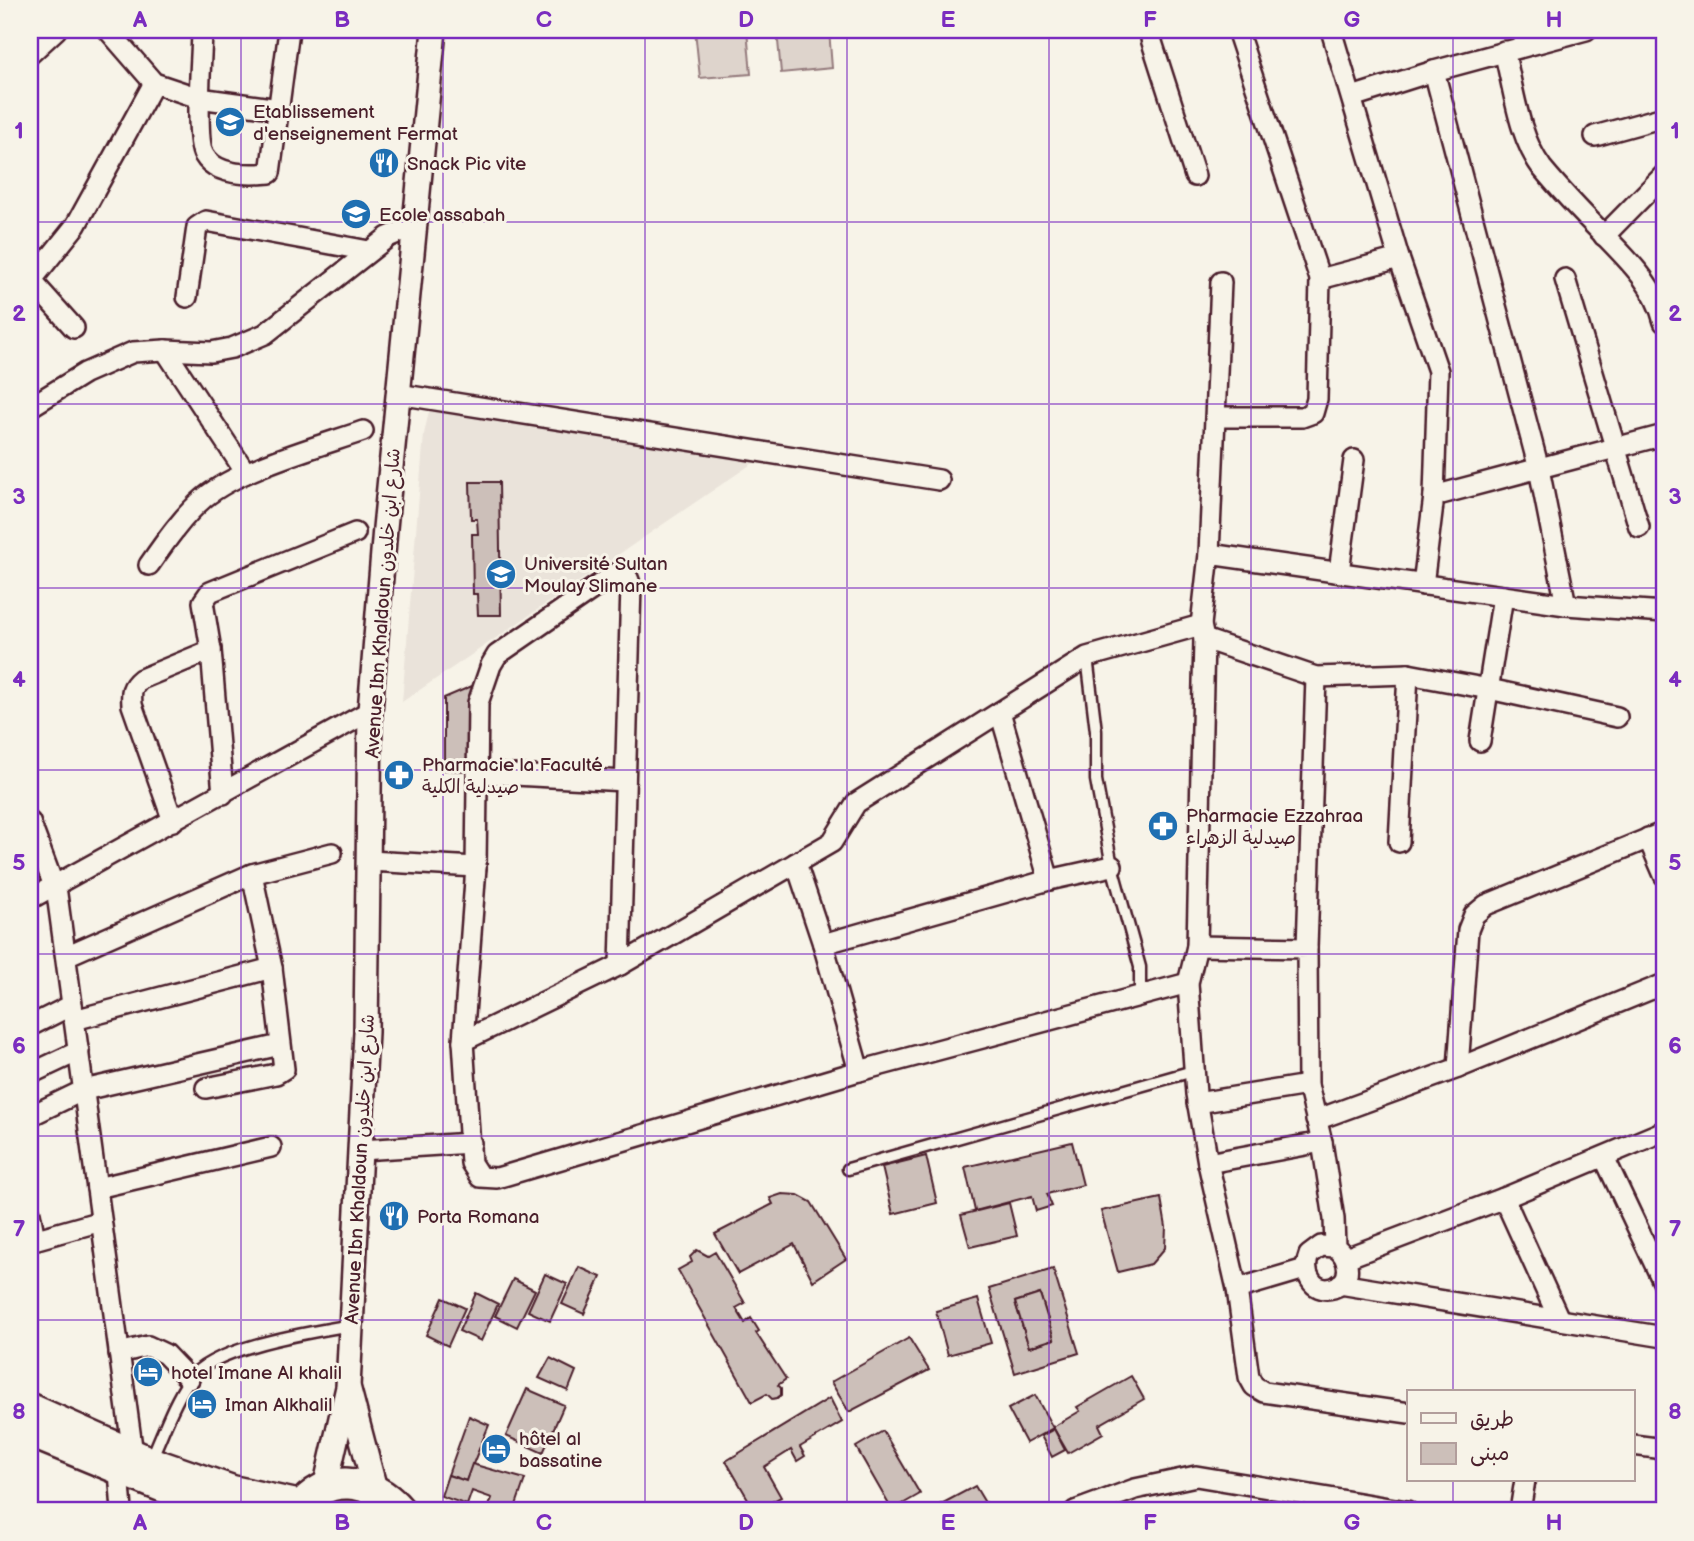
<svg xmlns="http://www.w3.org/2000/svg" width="1694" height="1541" font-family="'Balsamiq Sans','Playpen Sans Arabic',sans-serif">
<rect width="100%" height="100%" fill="#f7f3e8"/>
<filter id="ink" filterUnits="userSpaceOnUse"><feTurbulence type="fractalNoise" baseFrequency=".0143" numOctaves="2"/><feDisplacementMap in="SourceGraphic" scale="14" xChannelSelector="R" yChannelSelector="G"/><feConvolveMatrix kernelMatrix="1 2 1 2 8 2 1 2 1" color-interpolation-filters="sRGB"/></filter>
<g filter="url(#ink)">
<polygon fill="#eae3da" points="429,411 454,414 778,446 402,702 424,434"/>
<g fill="#ded4cc" stroke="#947a7c" stroke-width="2">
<polygon points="695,30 747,30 751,74 700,78"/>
<polygon points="777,30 829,30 832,68 781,73"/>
<polygon points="351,1496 385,1511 315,1511 330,1500"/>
</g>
<g fill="#ccbfb9" stroke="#4a1f2b" stroke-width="2" fill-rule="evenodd">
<polygon points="470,482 499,482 501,615 478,615 477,594 473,594 472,534 478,534 477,519 471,519"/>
<polygon points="472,686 472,771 444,770 444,698"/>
<polygon points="1072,1142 1083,1185 1047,1194 1052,1206 1036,1211 1032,1196 975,1211 965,1167"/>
<polygon points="926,1156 937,1203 893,1214 882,1167"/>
<polygon points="782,1194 798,1195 811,1202 846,1259 813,1281 794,1244 738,1274 715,1234 773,1204 770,1198"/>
<polygon points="1161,1198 1166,1227 1165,1248 1151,1264 1118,1272 1101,1211"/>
<polygon points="1009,1203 1017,1236 970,1247 961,1215"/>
<polygon points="697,1250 708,1256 715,1252 745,1303 736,1308 745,1323 751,1318 759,1331 756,1333 786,1379 778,1385 781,1388 781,1395 777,1398 772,1399 767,1394 752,1402 678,1270 692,1262 690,1257"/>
<polygon points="579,1267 601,1277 584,1314 562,1304"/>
<path d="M 1053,1269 L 1079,1353 L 1015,1373 L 989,1289 ZM 1040,1294 L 1054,1339 L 1029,1347 L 1015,1302 Z"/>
<polygon points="545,1274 567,1284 550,1321 528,1311"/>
<polygon points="513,1279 535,1290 517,1327 495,1316"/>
<polygon points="476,1293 498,1304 481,1341 459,1331"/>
<polygon points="1040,1294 1054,1339 1029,1347 1015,1302"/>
<polygon points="443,1298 465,1308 448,1346 426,1335"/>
<polygon points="978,1299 991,1343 948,1355 936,1311"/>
<polygon points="909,1338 929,1370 849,1412 831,1382"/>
<polygon points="550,1358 576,1371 568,1391 539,1378"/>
<polygon points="1131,1376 1144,1399 1099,1425 1103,1433 1068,1453 1053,1427 1080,1411 1077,1407"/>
<polygon points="527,1389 564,1405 543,1453 506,1436"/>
<polygon points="1035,1395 1053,1428 1026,1443 1008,1409"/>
<polygon points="830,1398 842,1422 800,1447 805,1456 797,1461 791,1450 764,1467 781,1497 755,1511 726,1461"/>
<polygon points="469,1416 489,1425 466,1481 448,1475"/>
<polygon points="1054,1429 1065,1450 1052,1457 1041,1436"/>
<polygon points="883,1431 920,1494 892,1510 856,1447"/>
<polygon points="472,1464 525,1479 514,1511 487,1511 492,1498 472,1491 467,1505 441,1496 448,1475 466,1481"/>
<polygon points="975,1486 990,1511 928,1511"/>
</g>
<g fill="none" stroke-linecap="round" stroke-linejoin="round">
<g stroke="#4a1f2b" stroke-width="15">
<g id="service">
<polyline points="1087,657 1096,731 1096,780 1112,866 1140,967 1140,997"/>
<polyline points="848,1169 1193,1071"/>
<path d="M 151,1459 C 163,1433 173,1403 189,1380 C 211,1347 312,1332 351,1325"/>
</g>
</g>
<g stroke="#4a1f2b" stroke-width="24">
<g id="minor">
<polyline points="108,30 154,83 199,98 279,109"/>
<path d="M 202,30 C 202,54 194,138 204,155 C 216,176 250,175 270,173 L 289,30"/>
<polyline points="1156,30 1151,39 1195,176"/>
<polyline points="1331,30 1399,258 1438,371 1434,496 1423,585"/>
<path d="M 1504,51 C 1514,89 1518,136 1542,168 C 1561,191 1583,214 1604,235 C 1630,262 1654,284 1664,322"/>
<polyline points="30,54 56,30"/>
<polyline points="1434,71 1539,469 1566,605"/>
<polyline points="1352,97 1434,71 1586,30"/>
<polyline points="1595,136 1664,117"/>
<polyline points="1604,236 1664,175"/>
<polyline points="30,279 74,328"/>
<polyline points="1320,279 1399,258"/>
<polyline points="1565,279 1639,527"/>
<polyline points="31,281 76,225 154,83"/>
<polyline points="1221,282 1209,554 1201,625 1204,639 1197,946 1188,983 1196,1094 1208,1163 1237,1289 1249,1377 1254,1386 1264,1392 1409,1413"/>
<polyline points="187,297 197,227 206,221 369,251"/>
<polyline points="165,350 246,473"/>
<polyline points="398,394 939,480"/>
<polyline points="30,407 85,373 133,352 165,350 211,352 232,348 265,334 388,237 416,225"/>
<polyline points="1216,417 1302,417 1313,413 1317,399 1320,279 1237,30"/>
<polyline points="1434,496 1664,435"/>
<polyline points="1209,554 1566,605 1664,612"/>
<path d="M 149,565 C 165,542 183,516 204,498 C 240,468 317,447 363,431"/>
<polyline points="1339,572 1354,460"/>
<polyline points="1204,639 1316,677 1408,674 1489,689 1617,717"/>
<polyline points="211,650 203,602 210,592 355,533"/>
<polyline points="1000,712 1049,880 1112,866"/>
<polyline points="1480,741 1503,596"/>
<polyline points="477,773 625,781"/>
<path d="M 173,821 L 132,705 C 131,692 131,687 141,679 L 211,650 L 223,794"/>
<polyline points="30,822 57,894 133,1454"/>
<polyline points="1648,838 1664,875"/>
<polyline points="1399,842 1408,674"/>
<polyline points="369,861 476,867"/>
<polyline points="796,863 823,944 859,1071"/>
<polyline points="30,899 370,711"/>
<polyline points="823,944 1049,880"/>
<path d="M 1197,946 L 1307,948 L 1308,1085 L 1322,1142 L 1334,1219 L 1335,1247 C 1350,1257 1354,1282 1333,1288 C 1312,1294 1302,1271 1309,1255 L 1321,1246 L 1335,1247"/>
<polyline points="1307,948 1316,677"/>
<polyline points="66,956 252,874 332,853"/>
<polyline points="620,965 631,586 628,578 619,573 613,575 497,655 491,665 478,703 476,867 463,1041 471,1163 480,1177 497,1178 859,1071 1188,983"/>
<polyline points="74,1020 272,968"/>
<polyline points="30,1026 72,1005"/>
<polyline points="463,1041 620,965 832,842 856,803 1087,657 1201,625"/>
<polyline points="1458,1068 1468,930 1474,915 1486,905 1664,832"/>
<polyline points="30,1074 79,1051"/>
<polyline points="206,1088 276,1074 284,1069 272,968 252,874"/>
<polyline points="1197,1103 1308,1085"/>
<polyline points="30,1116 84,1090 280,1045"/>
<polyline points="1316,1120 1458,1068 1664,984"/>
<polyline points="361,1150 471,1143"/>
<polyline points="1604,1157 1664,1284"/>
<polyline points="1208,1163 1322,1142"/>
<polyline points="97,1188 271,1147"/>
<polyline points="1504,1198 1559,1319"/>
<polyline points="30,1213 35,1239"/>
<polyline points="30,1241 101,1221"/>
<polyline points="1346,1258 1504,1198 1664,1131"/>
<polyline points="1340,1284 1664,1337"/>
<polyline points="1237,1289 1305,1269"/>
<polyline points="119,1353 148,1346 165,1354 189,1379"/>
<polyline points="1633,1445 1664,1449"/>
<polyline points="119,1471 122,1511"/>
<polyline points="1075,1511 1135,1489 1196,1476 1407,1511"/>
<polyline points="1520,1511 1525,1480"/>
</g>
</g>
<g stroke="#4a1f2b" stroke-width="28">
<g id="tertiary">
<polyline points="349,1390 375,1489"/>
<polyline points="325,1488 348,1387 366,1032 370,711 385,528 434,30"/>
</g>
</g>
<g stroke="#4a1f2b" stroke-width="35">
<g id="primary">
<polyline points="30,1409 149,1462 232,1491 301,1506"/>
<polyline points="30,1432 222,1511"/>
<path d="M 298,1511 C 325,1471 372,1478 400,1511"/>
</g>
</g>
<use href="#service" stroke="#f7f3e8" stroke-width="10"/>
<use href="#minor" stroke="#f7f3e8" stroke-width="19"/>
<use href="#tertiary" stroke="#f7f3e8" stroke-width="23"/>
<use href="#primary" stroke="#f7f3e8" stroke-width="30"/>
</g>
</g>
<path fill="none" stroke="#7b2cbf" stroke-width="2" stroke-opacity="0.55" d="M 241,30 L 241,1511M 443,30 L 443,1511M 645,30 L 645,1511M 847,30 L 847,1511M 1049,30 L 1049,1511M 1251,30 L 1251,1511M 1453,30 L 1453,1392M 30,222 L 1664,222M 30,404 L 1664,404M 30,588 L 1664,588M 30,770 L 1664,770M 30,954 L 1664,954M 30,1136 L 1664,1136M 30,1320 L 1664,1320M 1453,1480 L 1453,1511"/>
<defs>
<g id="school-disc" transform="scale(1.575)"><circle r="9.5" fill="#1f6fb2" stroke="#f7f3e8"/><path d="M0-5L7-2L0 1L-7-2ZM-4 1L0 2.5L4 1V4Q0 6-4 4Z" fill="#fff"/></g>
<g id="restaurant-disc" transform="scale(1.575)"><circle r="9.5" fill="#1f6fb2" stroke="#f7f3e8"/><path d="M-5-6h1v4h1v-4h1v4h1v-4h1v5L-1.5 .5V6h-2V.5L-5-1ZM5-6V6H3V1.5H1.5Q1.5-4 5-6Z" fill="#fff"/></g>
<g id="university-disc" transform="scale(1.575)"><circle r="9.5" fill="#1f6fb2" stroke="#f7f3e8"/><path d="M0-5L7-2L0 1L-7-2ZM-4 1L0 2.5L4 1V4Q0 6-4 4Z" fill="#fff"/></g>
<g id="pharmacy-disc" transform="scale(1.575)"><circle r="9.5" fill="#1f6fb2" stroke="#f7f3e8"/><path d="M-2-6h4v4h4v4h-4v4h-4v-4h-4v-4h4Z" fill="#fff"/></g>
<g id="hotel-disc" transform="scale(1.575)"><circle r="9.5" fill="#1f6fb2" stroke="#f7f3e8"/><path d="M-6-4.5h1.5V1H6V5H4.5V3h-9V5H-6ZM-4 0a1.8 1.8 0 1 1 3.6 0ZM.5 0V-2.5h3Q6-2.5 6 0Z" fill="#fff"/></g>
</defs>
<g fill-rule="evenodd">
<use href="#school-disc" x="230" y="122"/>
<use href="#restaurant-disc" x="384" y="163"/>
<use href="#school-disc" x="356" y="214"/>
<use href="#university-disc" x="501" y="574"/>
<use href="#pharmacy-disc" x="399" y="775"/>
<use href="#pharmacy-disc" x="1163" y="826"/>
<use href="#restaurant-disc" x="394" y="1216"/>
<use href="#hotel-disc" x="148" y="1372"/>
<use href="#hotel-disc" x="202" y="1404"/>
<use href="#hotel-disc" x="496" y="1449"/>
</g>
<g text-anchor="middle" stroke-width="6" stroke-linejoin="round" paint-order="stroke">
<g font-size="19" fill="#4a1f2b" stroke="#f7f3e8" text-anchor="start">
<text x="253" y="118">Etablissement<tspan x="253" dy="22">d'enseignement Fermat</tspan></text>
<text x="407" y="170">Snack Pic vite</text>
<text x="379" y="221">Ecole assabah</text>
<text x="524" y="570">Université Sultan<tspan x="524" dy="22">Moulay Slimane</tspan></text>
<text x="422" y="771">Pharmacie la Faculté<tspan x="422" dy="22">صيدلية الكلية</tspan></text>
<text x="1186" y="822">Pharmacie Ezzahraa<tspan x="1186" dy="22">صيدلية الزهراء</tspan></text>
<text x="417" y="1223">Porta Romana</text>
<text x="171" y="1379">hotel Imane Al khalil</text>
<text x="225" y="1411">Iman Alkhalil</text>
<text x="519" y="1445">hôtel al<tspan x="519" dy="22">bassatine</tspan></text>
</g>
<g font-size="19" fill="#4a1f2b" stroke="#f7f3e8">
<text transform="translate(382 603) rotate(-86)" y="7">Avenue Ibn Khaldoun شارع ابن خلدون</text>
<text transform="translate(359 1169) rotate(-87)" y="7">Avenue Ibn Khaldoun شارع ابن خلدون</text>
</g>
</g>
<rect width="1694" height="1541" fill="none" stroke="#f7f3e8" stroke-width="77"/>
<rect x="1407" y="1390" width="228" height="91" fill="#f7f3e8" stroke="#b29e9c" stroke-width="2"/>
<rect x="1421" y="1413" width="35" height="10" fill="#f7f3e8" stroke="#b29e9c" stroke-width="2"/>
<text x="1470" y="1426" font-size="21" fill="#4a1f2b">طريق</text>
<rect x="1421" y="1443" width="35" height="21" fill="#ccbfb9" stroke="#b29e9c" stroke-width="2"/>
<text x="1470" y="1460" font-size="21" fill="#4a1f2b">مبنى</text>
<rect x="38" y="38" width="1618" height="1464" fill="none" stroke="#7b2cbf" stroke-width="2.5"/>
<g font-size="23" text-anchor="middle" font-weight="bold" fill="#7b2cbf">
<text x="140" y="27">A</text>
<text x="342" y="27">B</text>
<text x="544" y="27">C</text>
<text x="746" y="27">D</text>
<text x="948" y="27">E</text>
<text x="1150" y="27">F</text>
<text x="1352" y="27">G</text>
<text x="1554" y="27">H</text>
<text x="19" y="138">1</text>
<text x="1675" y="138">1</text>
<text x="19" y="321">2</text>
<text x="1675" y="321">2</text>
<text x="19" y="504">3</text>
<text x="1675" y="504">3</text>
<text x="19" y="687">4</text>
<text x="1675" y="687">4</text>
<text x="19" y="870">5</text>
<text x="1675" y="870">5</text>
<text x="19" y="1053">6</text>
<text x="1675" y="1053">6</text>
<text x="19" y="1236">7</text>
<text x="1675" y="1236">7</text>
<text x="19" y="1419">8</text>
<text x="1675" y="1419">8</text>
<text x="140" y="1530">A</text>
<text x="342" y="1530">B</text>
<text x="544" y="1530">C</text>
<text x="746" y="1530">D</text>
<text x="948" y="1530">E</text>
<text x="1150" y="1530">F</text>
<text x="1352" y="1530">G</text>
<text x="1554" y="1530">H</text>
</g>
</svg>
